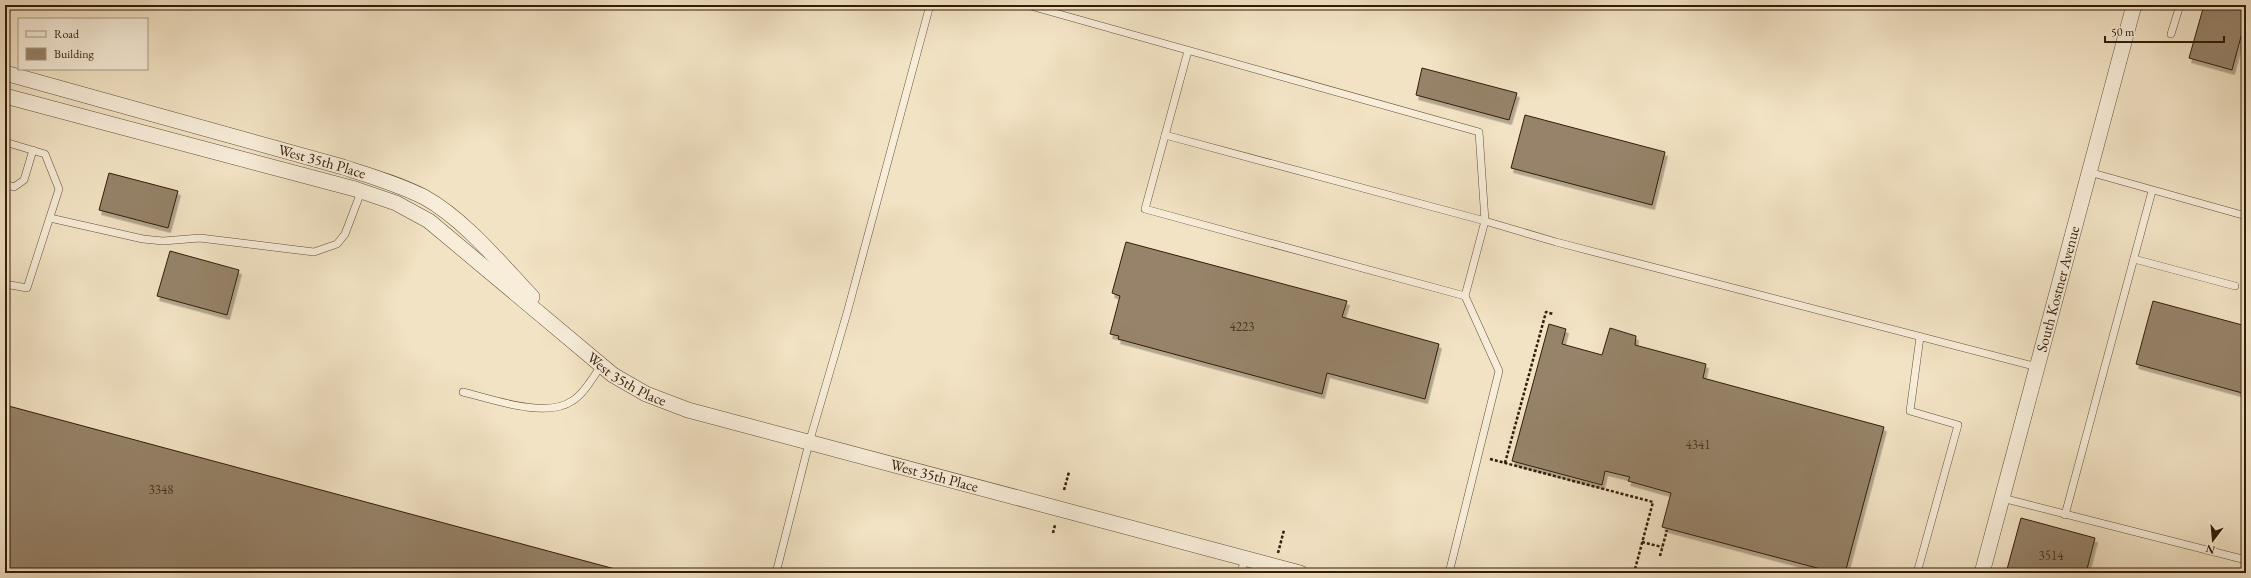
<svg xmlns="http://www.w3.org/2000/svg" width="2251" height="578" font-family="'EB Garamond',serif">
<defs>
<filter id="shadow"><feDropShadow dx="2.5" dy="4.5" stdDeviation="0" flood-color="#0004"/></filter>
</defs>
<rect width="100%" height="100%" fill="#f2e3c4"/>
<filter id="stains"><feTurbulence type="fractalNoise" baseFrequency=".005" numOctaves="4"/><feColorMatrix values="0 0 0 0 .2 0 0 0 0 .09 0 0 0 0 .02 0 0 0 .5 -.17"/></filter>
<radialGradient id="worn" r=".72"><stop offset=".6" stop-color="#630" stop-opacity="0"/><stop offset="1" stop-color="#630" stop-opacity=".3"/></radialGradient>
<g fill="#968369" stroke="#331c06" filter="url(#shadow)">
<polygon points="2204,5 2246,5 2246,18 2232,70 2189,58"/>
<polygon points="1422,68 1517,93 1509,120 1416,95"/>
<polygon points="1525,115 1665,152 1652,205 1511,168"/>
<polygon points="109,173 178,191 168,228 99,210"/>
<polygon points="1126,242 1347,301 1342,317 1439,344 1425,399 1327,373 1322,394 1118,339 1119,336 1110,334 1120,296 1112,293"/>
<polygon points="170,251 239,270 227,315 157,296"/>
<polygon points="2153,301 2246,326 2246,394 2136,364"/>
<polygon points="1549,324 1566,329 1562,344 1602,355 1610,328 1636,336 1635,345 1706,364 1703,378 1884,427 1845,573 1836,573 1662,527 1671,493 1628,481 1630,477 1605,471 1602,485 1512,461"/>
<polygon points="5,405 615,569 614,573 5,573"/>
<polygon points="2021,518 2095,538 2086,573 2006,573"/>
</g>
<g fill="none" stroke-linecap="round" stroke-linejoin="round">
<g stroke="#634e36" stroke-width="8">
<g id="service">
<polyline points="1027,5 1479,132 1485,221 1465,296 1145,209 1188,51"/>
<polyline points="2171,34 2180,5"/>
<polyline points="1165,135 1485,221 1556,242 2037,367"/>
<polyline points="5,142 45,154 59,189 27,288 5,284"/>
<polyline points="2089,172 2246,216"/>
<polyline points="5,184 14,187 24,180 33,150"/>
<polyline points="50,218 143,239 163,241 200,238 314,252 337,244 345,234 361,192"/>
<polyline points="2134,259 2235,286"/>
<path d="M 463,392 C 491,399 546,419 572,401 C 584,394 593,377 601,366"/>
<polyline points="2002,498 2246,560"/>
<polyline points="2065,515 2152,191"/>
<polyline points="776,573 809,443 847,313 930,5"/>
<polyline points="1241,573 1245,558"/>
<polyline points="1449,573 1499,371 1465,296"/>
<polyline points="1917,573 1958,425 1910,411 1920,337"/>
</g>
</g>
<g stroke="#634e36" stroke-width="16">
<g id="minor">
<path id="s1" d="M 5,73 L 343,167 C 371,176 398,184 424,197 C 464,219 501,264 532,297"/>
<path id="s2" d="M 5,96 L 355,189 L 396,203 L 429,221 L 613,375 L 646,394 L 688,410 L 1300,573"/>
<path id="s3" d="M 1982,573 L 2134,5"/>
</g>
</g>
<g stroke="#331c06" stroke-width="2.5" stroke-dasharray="3 2" stroke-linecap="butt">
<polyline points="1490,459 1653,502 1634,573"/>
<polyline points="1505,463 1546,312 1553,314"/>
<polyline points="1064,490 1069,472"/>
<polyline points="1053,533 1055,525"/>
<polyline points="1642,542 1662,547"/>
<polyline points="1278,553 1284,530"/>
<polyline points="1660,556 1667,530"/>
</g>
<use href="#service" stroke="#f7edd9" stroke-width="7"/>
<use href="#minor" stroke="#f7edd9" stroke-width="15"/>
</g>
<g text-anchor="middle" stroke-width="3.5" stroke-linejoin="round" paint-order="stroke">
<g font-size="13" fill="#4c361f">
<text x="1242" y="331">4223</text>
<text x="1698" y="449">4341</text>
<text x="161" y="494">3348</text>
<text x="2051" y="560">3514</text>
</g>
<g font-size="15" fill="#331c06" stroke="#f7edd9">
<text dy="5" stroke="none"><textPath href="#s1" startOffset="329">West 35th Place</textPath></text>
<text dy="5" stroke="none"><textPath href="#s3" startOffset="294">South Kostner Avenue</textPath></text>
<text dy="5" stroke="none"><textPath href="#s2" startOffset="697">West 35th Place</textPath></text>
<text dy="5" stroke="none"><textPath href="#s2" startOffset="1021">West 35th Place</textPath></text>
</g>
</g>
<rect width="2251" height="578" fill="none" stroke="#f2e3c4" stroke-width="20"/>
<rect x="6" y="6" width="2239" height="566" fill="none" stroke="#331c06" stroke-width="2"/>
<rect x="10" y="10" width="2231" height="558" fill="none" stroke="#331c06"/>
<rect x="18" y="18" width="130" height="52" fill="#f7edd9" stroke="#a99985"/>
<rect x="26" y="31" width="20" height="6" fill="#f7edd9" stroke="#a99985"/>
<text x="54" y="38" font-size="12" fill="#331c06">Road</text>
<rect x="26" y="48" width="20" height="12" fill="#968369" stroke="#a99985"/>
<text x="54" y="58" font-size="12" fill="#331c06">Building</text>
<g transform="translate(2213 540) rotate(196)" stroke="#f7edd9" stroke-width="3" paint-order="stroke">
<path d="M0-3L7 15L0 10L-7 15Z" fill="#331c06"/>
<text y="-6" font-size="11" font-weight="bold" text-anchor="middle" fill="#331c06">N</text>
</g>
<path d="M2105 36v6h119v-6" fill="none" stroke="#331c06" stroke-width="2"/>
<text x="2111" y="36" font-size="12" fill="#331c06" stroke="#f7edd9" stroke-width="3" paint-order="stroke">50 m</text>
<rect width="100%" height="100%" filter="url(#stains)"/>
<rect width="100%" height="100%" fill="url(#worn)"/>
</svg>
